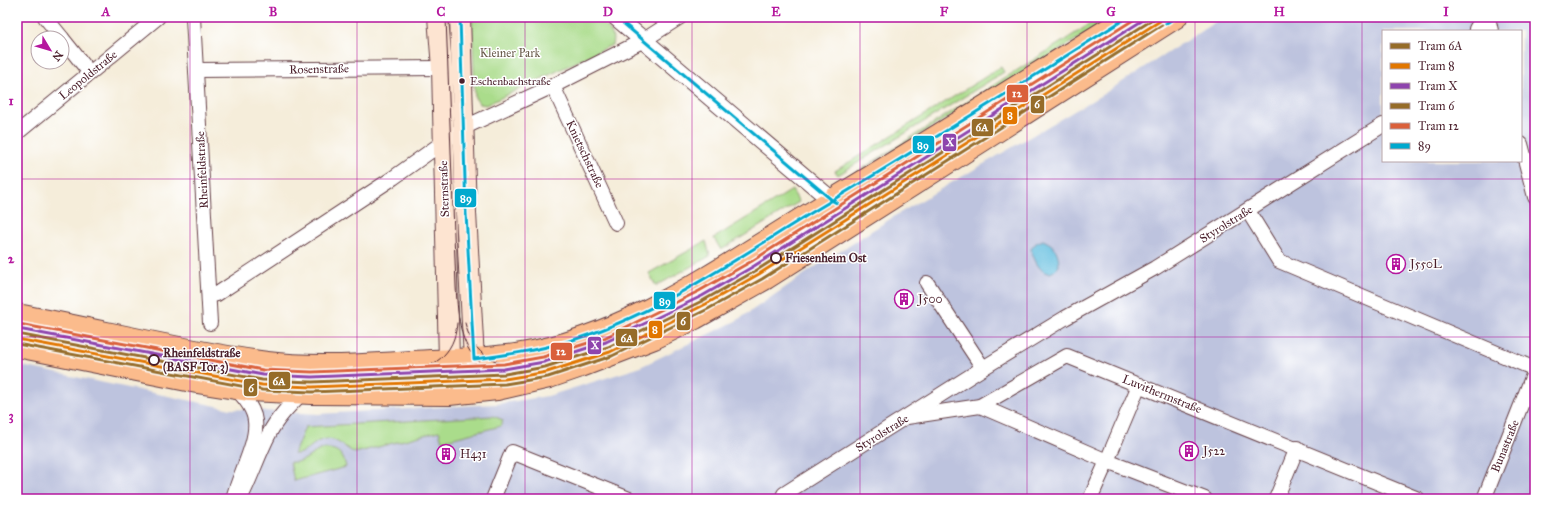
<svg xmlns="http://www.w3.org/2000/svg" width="1552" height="516" font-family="'IM FELL Great Primer',serif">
<rect width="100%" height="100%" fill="#fff"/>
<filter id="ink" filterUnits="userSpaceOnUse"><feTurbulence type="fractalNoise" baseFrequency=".025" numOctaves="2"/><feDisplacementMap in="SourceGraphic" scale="8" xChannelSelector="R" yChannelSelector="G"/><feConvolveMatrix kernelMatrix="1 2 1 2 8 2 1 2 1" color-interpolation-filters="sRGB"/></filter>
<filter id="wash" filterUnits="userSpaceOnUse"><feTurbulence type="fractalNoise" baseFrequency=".012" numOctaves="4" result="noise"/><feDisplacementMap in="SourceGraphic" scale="16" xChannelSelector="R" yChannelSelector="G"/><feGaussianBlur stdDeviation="0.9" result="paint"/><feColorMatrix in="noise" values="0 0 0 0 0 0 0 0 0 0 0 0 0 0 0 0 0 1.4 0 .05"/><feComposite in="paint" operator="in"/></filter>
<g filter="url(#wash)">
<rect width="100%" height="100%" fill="#f5edda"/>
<path fill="#bdc3de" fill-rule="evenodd" d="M 1223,17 L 1535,17 L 1535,499 L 17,499 L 17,365 L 231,409 L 318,414 L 497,404 L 548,396 L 638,368 L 738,320 L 818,265 L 898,214 L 1105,93 ZM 1383,31 L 1521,31 L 1521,161 L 1383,161 Z"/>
<g fill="#aadc8b" stroke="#7a7e5b">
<path d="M 472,17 L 595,17 C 605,25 616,31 612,45 L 486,105 L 480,104 L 475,98 Z"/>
<polygon points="1101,17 1114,17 830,189"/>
<polygon points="1001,67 1004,72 838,175 835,171"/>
<polygon points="792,190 799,202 721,250 714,238"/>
<polygon points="706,241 710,256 656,286 649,273"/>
<path d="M 493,416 L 503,420 L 501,426 L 442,441 L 439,431 L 355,453 C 346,449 338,439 327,439 C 314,439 307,455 294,454 L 305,427 Z"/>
<path d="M 323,449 C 337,448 343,453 346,467 L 294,481 L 290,462 C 305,464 310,453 323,449 Z"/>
</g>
<path fill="#61bddf" stroke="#566e85" d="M 1043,240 C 1055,245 1059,252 1059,266 C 1045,285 1034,261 1031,249 L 1036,243 Z"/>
</g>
<g filter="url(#ink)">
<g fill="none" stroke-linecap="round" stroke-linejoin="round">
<g stroke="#643e45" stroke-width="16">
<g id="minor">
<polyline points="45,17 62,38"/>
<polyline points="193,17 210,323"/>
<polyline points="1488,17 1491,31"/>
<polyline points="1476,31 1476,29 1483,17"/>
<polyline points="62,38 90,73"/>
<polyline points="196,70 442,68"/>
<polyline points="553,86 616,223"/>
<polyline points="17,133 158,17"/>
<polyline points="1521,144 1535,197"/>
<polyline points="1248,211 1279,261 1535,369"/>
<polyline points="927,283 983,368 1065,318 1155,268 1383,125"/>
<polyline points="209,296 217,294 393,178 463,128 553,86 644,40 680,17"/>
<polyline points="1139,385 1107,461 1205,499"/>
<polyline points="980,406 1107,461 1090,499"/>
<polyline points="907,417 980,406 1067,356 1418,499"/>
<path d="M 233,499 C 238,477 258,442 255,421 C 254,409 244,397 236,389"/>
<path d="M 240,499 C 251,478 258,455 269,434 C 277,418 290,405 302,393"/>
<polyline points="493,499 512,452 629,499"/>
<polyline points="782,499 784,494 983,368"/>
<polyline points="1276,499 1297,448"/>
<polyline points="1484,499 1535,370"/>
</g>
</g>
<g stroke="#643e45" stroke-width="19">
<polyline id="tertiary" points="616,17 822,192 833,201 861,217"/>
</g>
<g stroke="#643e45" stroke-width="22">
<g id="secondary">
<polyline points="438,17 442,68 449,360"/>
<polyline points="449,394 467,376 474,359 466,213 460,17"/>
</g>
</g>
<g stroke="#643e45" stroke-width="24">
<g id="primary">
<path d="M 17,315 C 100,330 183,352 267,363 C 314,369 365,365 412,362 C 448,360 485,360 521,354 C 624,338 721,268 808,215 C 915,150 1022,84 1128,17"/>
<polyline points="17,346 197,382 248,390 311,393 449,394 497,389 549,377 581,366 654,338 695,318 766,278 1176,17"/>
</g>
</g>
<use href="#minor" stroke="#fff" stroke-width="14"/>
<use href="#tertiary" stroke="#fff" stroke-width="17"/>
<use href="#secondary" stroke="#fde4d1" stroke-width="20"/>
<use href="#primary" stroke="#fbbb8c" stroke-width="22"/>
<g stroke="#4a1f2b" stroke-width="1">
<path d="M 446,17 L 456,287 C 459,335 464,378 526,371"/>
<path d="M 465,323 C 473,356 497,368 530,364"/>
<path d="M 402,373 C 432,370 455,355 457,323"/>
</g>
<g stroke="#fff" stroke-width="6">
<g id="bus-1">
<path d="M 460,17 L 466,213 L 474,359 C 505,355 535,351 566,342 C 656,316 737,258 816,210 C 921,147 1025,82 1128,17"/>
<polyline points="616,17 833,201 861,217"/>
<polyline points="1102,64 1176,17"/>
</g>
</g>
<use href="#bus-1" stroke="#00a9ce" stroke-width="3"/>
<g stroke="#fff" stroke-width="6">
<polyline id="tram-1" points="17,334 262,380 312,382 505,374 545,367 608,347 704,300 757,270 1157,17"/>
</g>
<g stroke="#fff" stroke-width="6">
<polyline id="tram-2" points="17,339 262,385 312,387 505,379 547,372 610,352 706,304 759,274 1160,21"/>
</g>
<g stroke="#fff" stroke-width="6">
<polyline id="tram-3" points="18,329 263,375 312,377 504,369 544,362 606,342 702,296 754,266 1148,17"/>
</g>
<g stroke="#fff" stroke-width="6">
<polyline id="tram-4" points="17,344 262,390 312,392 505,384 548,377 612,356 708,309 762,279 1162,25"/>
</g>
<g stroke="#fff" stroke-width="6">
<polyline id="tram-5" points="19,324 263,370 312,372 504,364 543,357 604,338 699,291 752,261 1138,17"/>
</g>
<use href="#tram-1" stroke="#966c29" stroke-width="3"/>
<use href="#tram-2" stroke="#e17600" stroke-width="3"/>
<use href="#tram-3" stroke="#8e44ad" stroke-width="3"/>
<use href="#tram-4" stroke="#966c29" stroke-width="3"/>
<use href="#tram-5" stroke="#da603b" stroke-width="3"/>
</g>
</g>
<path fill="none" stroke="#b5179e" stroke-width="1" stroke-opacity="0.55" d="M 190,17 L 190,499M 357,17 L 357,499M 525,17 L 525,499M 692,17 L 692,499M 860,17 L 860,499M 1027,17 L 1027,499M 1195,17 L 1195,499M 1362,17 L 1362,499M 17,179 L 1535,179M 17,337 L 1535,337"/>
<defs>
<g id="building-ring" transform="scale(1)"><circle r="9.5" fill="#fff" stroke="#b5179e" stroke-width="1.5"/><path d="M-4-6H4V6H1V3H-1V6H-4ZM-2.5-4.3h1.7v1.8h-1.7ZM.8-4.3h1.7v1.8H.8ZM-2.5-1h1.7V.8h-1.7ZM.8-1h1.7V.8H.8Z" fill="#b5179e"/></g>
</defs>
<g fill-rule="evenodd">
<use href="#building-ring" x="1396" y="264"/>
<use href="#building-ring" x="904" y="299"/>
<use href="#building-ring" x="1189" y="451"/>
<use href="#building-ring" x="446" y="454"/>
</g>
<circle fill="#4a1f2b" stroke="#fff" stroke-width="1.5" cx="462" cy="81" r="3.5"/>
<g fill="#fff" stroke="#4a1f2b" stroke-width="2">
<circle cx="776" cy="258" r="5"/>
<circle cx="154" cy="360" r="5"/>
</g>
<g text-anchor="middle" stroke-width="3" stroke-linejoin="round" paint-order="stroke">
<g font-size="11" fill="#4a1f2b" stroke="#fff" text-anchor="start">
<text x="470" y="85">Eschenbachstraße</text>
</g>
<g font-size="12" fill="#675848" stroke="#fff">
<text x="510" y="57">Kleiner Park</text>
</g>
<g font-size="12" fill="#4a1f2b" stroke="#fff">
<text transform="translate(319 69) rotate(-1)" y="4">Rosenstraße</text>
<text transform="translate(88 75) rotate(-39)" y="4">Leopoldstraße</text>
<text transform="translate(585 154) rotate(65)" y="4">Knietschstraße</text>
<text transform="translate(202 170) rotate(-93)" y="4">Rheinfeldstraße</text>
<text transform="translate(444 189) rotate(-92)" y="4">Sternstraße</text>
<text transform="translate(1226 224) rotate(-32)" y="4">Styrolstraße</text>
<text transform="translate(1162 394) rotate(22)" y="4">Luvithermstraße</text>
<text transform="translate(882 433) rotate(-32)" y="4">Styrolstraße</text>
<text transform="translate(1505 446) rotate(-68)" y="4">Bunastraße</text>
</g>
<g font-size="12" font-weight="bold" fill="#4a1f2b" stroke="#fff" text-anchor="start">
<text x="785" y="262">Friesenheim Ost</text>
<text x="163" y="357">Rheinfeldstraße<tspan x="163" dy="14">(BASF Tor 3)</tspan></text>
</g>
<g font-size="12" fill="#4a1f2b" stroke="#fff" text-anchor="start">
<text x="1410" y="268">J550L</text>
<text x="918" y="303">J500</text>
<text x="1203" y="455">J522</text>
<text x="460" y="458">H431</text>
</g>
</g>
<g stroke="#fff" stroke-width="1.5">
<rect x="1006" y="84" width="23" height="19" rx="4" fill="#da603b"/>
<rect x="1030" y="95" width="15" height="19" rx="4" fill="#966c29"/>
<rect x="1002" y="106" width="16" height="19" rx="4" fill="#e17600"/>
<rect x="971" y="118" width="23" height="19" rx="4" fill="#966c29"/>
<rect x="942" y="133" width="15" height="19" rx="4" fill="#8e44ad"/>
<rect x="912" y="135" width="23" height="19" rx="4" fill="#00a9ce"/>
<rect x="454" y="188" width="23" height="20" rx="4" fill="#00a9ce"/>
<rect x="653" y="291" width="23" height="19" rx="4" fill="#00a9ce"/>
<rect x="676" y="311" width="15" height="20" rx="4" fill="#966c29"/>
<rect x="648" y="320" width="15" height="19" rx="4" fill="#e17600"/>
<rect x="615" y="328" width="23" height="19" rx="4" fill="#966c29"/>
<rect x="587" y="336" width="15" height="19" rx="4" fill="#8e44ad"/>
<rect x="550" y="342" width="23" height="19" rx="4" fill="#da603b"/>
<rect x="268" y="371" width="23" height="19" rx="4" fill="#966c29"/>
<rect x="243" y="378" width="15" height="19" rx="4" fill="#966c29"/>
</g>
<g font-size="11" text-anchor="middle" font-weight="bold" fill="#fff">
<text x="1017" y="97">12</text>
<text x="1037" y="108">6</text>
<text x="1010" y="119">8</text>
<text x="982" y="131">6A</text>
<text x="950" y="146">X</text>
<text x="923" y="149">89</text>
<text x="466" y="202">89</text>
<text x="665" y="305">89</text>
<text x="683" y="325">6</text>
<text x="655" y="333">8</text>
<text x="627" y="342">6A</text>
<text x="595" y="349">X</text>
<text x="561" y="355">12</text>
<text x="279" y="385">6A</text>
<text x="251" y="392">6</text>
</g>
<rect width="1552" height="516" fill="none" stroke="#fff" stroke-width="44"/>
<rect x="1382" y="30" width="140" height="132" fill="#ffffff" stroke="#b7a5aa"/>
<rect x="1390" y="43" width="20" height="6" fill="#966c29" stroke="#b7a5aa"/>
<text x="1418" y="50" font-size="12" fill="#4a1f2b">Tram 6A</text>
<rect x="1390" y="63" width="20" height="6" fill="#e17600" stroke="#b7a5aa"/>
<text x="1418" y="70" font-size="12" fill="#4a1f2b">Tram 8</text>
<rect x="1390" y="83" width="20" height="6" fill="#8e44ad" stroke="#b7a5aa"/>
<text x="1418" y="90" font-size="12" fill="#4a1f2b">Tram X</text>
<rect x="1390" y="103" width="20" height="6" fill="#966c29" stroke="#b7a5aa"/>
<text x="1418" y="110" font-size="12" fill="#4a1f2b">Tram 6</text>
<rect x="1390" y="123" width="20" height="6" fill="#da603b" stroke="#b7a5aa"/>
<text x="1418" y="130" font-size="12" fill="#4a1f2b">Tram 12</text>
<rect x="1390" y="143" width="20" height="6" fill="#00a9ce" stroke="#b7a5aa"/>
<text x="1418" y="150" font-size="12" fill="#4a1f2b">89</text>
<g transform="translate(50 50) rotate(128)"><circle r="19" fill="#ffffff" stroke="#b7a5aa"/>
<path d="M0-3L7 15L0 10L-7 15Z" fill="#b5179e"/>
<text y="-6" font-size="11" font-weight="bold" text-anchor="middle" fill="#4a1f2b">N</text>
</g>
<rect x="22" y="22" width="1508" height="472" fill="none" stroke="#b5179e" stroke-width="1.5"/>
<g font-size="13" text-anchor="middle" font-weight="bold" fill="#b5179e">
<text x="106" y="16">A</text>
<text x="273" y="16">B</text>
<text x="441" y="16">C</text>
<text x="608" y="16">D</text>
<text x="776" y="16">E</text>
<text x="944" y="16">F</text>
<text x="1111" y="16">G</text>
<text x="1279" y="16">H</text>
<text x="1446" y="16">I</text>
<text x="11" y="105">1</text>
<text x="11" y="263">2</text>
<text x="11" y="420">3</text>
</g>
</svg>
